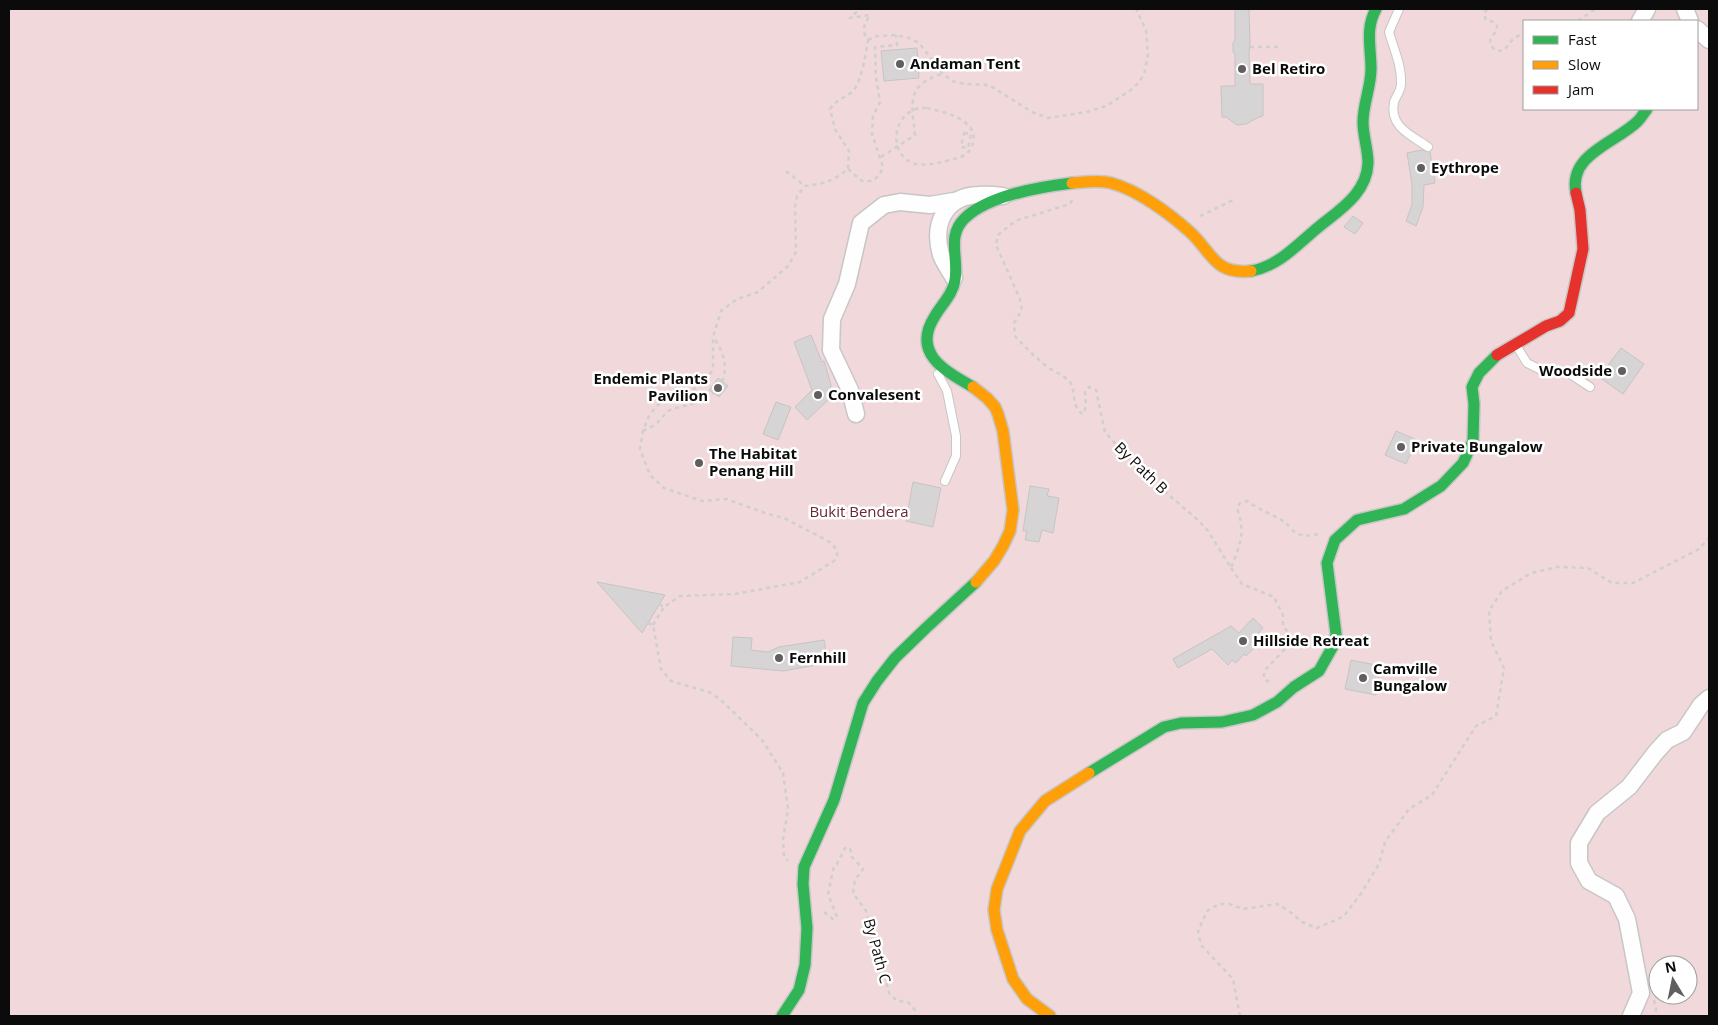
<svg xmlns="http://www.w3.org/2000/svg" width="1718" height="1025" font-family="'Open Sans',sans-serif">
<rect width="100%" height="100%" fill="#fbf7f8"/>
<path fill="#f0d8db" fill-rule="evenodd" d="M 9,9 L 1709,9 L 1709,1016 L 9,1016 ZM 1524,21 L 1697,21 L 1697,109 L 1524,109 ZM 1658,965 L 1688,965 L 1688,995 L 1658,995 Z"/>
<g fill="#d7d4d5" stroke="#c7c4c5">
<polygon points="1235,9 1249,9 1250,44 1249,53 1250,84 1263,84 1263,116 1259,117 1246,124 1237,125 1226,117 1222,117 1221,86 1235,86 1235,54 1233,52 1233,43 1235,40"/>
<polygon points="917,48 919,78 884,81 881,51"/>
<polygon points="1422,150 1430,152 1435,183 1424,185 1423,207 1416,226 1406,221 1412,205 1412,184 1407,153"/>
<polygon points="1353,216 1363,223 1355,234 1344,227"/>
<polygon points="811,335 822,362 824,361 831,385 828,400 807,420 795,407 812,390 794,342"/>
<polygon points="1621,348 1644,364 1623,394 1599,377"/>
<polygon points="718,378 728,386 719,397 709,390"/>
<polygon points="776,402 791,407 778,440 763,434"/>
<polygon points="1396,431 1417,440 1406,464 1385,455"/>
<polygon points="913,482 941,488 933,527 906,521"/>
<polygon points="1030,486 1049,489 1047,496 1059,498 1053,533 1042,530 1039,542 1025,540 1027,531 1023,531"/>
<polygon points="597,582 665,595 642,633"/>
<polygon points="1253,618 1263,628 1257,635 1260,638 1257,641 1259,643 1246,656 1244,654 1236,663 1232,660 1228,665 1212,649 1178,668 1173,659 1231,626 1239,633"/>
<polygon points="733,637 752,638 751,650 768,652 779,647 824,640 828,663 783,671 731,666"/>
<polygon points="1351,660 1381,666 1376,695 1345,689"/>
</g>
<g fill="none" stroke-linecap="round" stroke-linejoin="round">
<g stroke="#c8c6c6" stroke-width="10">
<g id="lane">
<path d="M 1399,9 L 1389,32 C 1394,50 1402,66 1401,84 C 1401,91 1396,96 1394,102 C 1389,127 1411,135 1428,147"/>
<polyline points="1516,345 1527,363 1543,371 1567,372 1590,387"/>
<polyline points="938,374 947,391 956,436 956,456 945,481"/>
</g>
</g>
<g stroke="#c8c6c6" stroke-width="19">
<g id="street">
<polyline points="1685,9 1690,21"/>
<polyline points="1640,21 1647,9"/>
<polyline points="1697,29 1709,40"/>
<path d="M 954,278 C 950,271 944,263 941,255 C 932,224 945,196 979,195 C 987,194 995,195 1003,196"/>
<polyline points="856,414 850,390 831,350 832,319 847,284 861,223 884,205 900,202 930,205 954,201"/>
<polyline points="1631,1016 1641,993 1627,919 1616,896 1589,881 1579,863 1579,843 1597,813 1629,787 1656,752 1667,740 1683,732 1701,705 1709,698"/>
</g>
</g>
<g stroke="#c8c6c6" stroke-width="14">
<g id="fast">
<path d="M 1576,193 C 1568,154 1616,143 1638,121 C 1641,118 1644,113 1647,109"/>
<path d="M 1251,271 C 1278,266 1295,247 1315,230 C 1336,212 1367,195 1368,163 C 1368,149 1363,136 1363,122 C 1363,104 1371,87 1371,69 C 1371,47 1365,29 1376,9"/>
<path d="M 973,387 C 945,371 911,353 935,316 C 942,304 953,294 955,280 C 959,258 946,236 965,218 C 989,195 1040,187 1072,183"/>
<polyline points="1089,773 1164,727 1181,723 1222,722 1253,715 1277,702 1294,687 1319,671 1333,646 1336,634 1327,563 1335,540 1357,520 1404,509 1441,486 1463,463 1473,441 1474,404 1472,387 1479,373 1497,355"/>
<polyline points="782,1016 799,990 805,965 807,928 803,884 804,867 834,800 863,703 877,681 895,658 926,628 976,582"/>
</g>
</g>
<g stroke="#c8c6c6" stroke-width="14">
<g id="slow">
<path d="M 1072,183 C 1085,182 1099,180 1111,183 C 1138,190 1170,214 1190,232 C 1212,252 1214,275 1251,271"/>
<polyline points="973,387 987,398 995,407 998,414 1003,431 1013,510 1010,531 1003,546 994,561 976,582"/>
<polyline points="1050,1016 1027,999 1013,979 997,930 994,910 997,889 1020,831 1045,801 1089,773"/>
</g>
</g>
<g stroke="#c8c6c6" stroke-width="14">
<polyline id="jam" points="1497,355 1546,326 1560,321 1569,313 1583,249 1580,210 1576,193"/>
</g>
<g stroke="#d0cfcf" stroke-width="2.5" stroke-dasharray="4 4" stroke-linecap="butt">
<path d="M 1487,9 L 1484,14 L 1486,20 L 1494,22 L 1497,26 L 1496,32 C 1489,38 1488,43 1495,50 L 1503,51 C 1510,44 1513,35 1524,35"/>
<polyline points="1708,9 1709,10"/>
<polyline points="1578,21 1595,9"/>
<polyline points="868,40 877,36 896,35 909,38 919,43 943,74 952,81 965,84 989,85 1032,112 1048,118 1087,112 1106,106 1134,88 1144,75 1148,55 1146,30 1136,9"/>
<polyline points="1250,47 1278,47"/>
<polygon points="964,133 971,134 968,148 961,147"/>
<path d="M 881,157 L 915,135 C 912,104 905,84 943,74"/>
<polyline points="848,169 862,181 873,181 880,174 883,167 872,134 873,116 880,102 876,77 875,47 897,45 896,35"/>
<polyline points="786,171 805,186"/>
<path d="M 1072,200 L 1070,204 L 1018,220 L 1010,225 L 998,235 L 996,245 L 1020,299 L 1022,310 L 1014,323 L 1015,336 C 1024,346 1034,356 1045,365 C 1052,371 1062,374 1068,380 C 1078,389 1069,406 1083,414 L 1086,406 L 1085,391 L 1089,387 L 1096,390 L 1105,432 L 1135,466 L 1198,520 L 1208,531 L 1231,568 C 1240,544 1246,534 1237,508 L 1240,503 L 1247,501 C 1259,510 1273,514 1286,523 C 1289,526 1293,532 1298,534 C 1303,536 1313,536 1318,534"/>
<polyline points="1200,216 1233,200"/>
<path d="M 643,431 C 648,428 655,426 659,421 C 663,417 665,413 670,410 C 680,406 694,405 703,400 C 730,386 730,361 714,338"/>
<polyline points="1231,568 1242,584 1274,597 1283,615 1283,626 1290,635 1287,647 1264,671 1264,679 1271,683"/>
<path d="M 659,604 L 664,607 L 680,596 L 735,594 L 800,582 L 834,561 L 837,556 L 837,550 L 830,542 L 784,518 L 768,514 L 726,499 L 702,501 L 664,488 L 650,475 L 640,449 L 643,431 L 648,418 L 655,408 L 665,398 L 691,391 L 705,382 L 713,369 L 713,337 L 721,311 L 737,299 L 758,292 L 788,266 L 796,252 L 795,207 L 797,196 L 805,186 C 825,183 832,182 848,169 L 849,151 L 835,129 L 830,109 C 836,100 844,98 852,92 C 861,84 866,53 868,40 C 861,30 864,25 870,15 L 850,18 L 860,9"/>
<polyline points="648,623 653,625 661,669 671,681 709,692 721,700 762,740 783,773 788,809 783,840 784,856 788,861"/>
<polyline points="653,625 664,607"/>
<polyline points="824,912 833,919 837,917 828,894 834,866 837,864 845,848 850,848 852,857 863,869 861,873 855,879 853,893 866,911 868,920 876,934 875,956 878,964 883,969 889,993 897,1001 908,1002 915,1010 915,1016"/>
<polyline points="1654,1000 1656,1009 1655,1016"/>
<polyline points="1240,1016 1233,979 1201,945 1198,931 1207,911 1219,904 1229,904 1243,909 1277,904 1289,911 1302,922 1317,928 1343,917 1360,895 1379,864 1385,842 1409,809 1432,795 1476,726 1496,716 1504,668 1491,641 1489,611 1502,591 1531,573 1557,567 1588,568 1612,583 1633,583 1699,549 1709,538"/>
</g>
<use href="#lane" stroke="#fefefe" stroke-width="8"/>
<use href="#street" stroke="#fefefe" stroke-width="16"/>
<use href="#fast" stroke="#30b455" stroke-width="11"/>
<use href="#slow" stroke="#ff9f0a" stroke-width="11"/>
<use href="#jam" stroke="#e5322d" stroke-width="11"/>
<path stroke="#d0cfcf" stroke-width="2.5" stroke-dasharray="4 4" stroke-linecap="butt" d="M 927,108 C 944,112 982,120 972,146 C 968,155 962,157 954,159 C 942,162 929,166 916,164 C 891,158 890,122 912,111 C 916,108 922,108 927,108 Z"/>
</g>
<g fill="#605e5e" stroke="#fff" stroke-width="2">
<circle cx="900" cy="64" r="5"/>
<circle cx="1242" cy="69" r="5"/>
<circle cx="1421" cy="168" r="5"/>
<circle cx="1622" cy="371" r="5"/>
<circle cx="718" cy="388" r="5"/>
<circle cx="818" cy="395" r="5"/>
<circle cx="1401" cy="447" r="5"/>
<circle cx="699" cy="463" r="5"/>
<circle cx="1243" cy="641" r="5"/>
<circle cx="779" cy="658" r="5"/>
<circle cx="1363" cy="678" r="5"/>
</g>
<g text-anchor="middle" stroke-width="5" stroke-linejoin="round" paint-order="stroke">
<g font-size="15" font-weight="bold" fill="#0c0b0b" stroke="#fff" text-anchor="start">
<text x="910" y="69">Andaman Tent</text>
<text x="1252" y="74">Bel Retiro</text>
<text x="1431" y="173">Eythrope</text>
<text x="1612" y="376" text-anchor="end">Woodside</text>
<text x="708" y="384" text-anchor="end">Endemic Plants<tspan x="708" dy="17">Pavilion</tspan></text>
<text x="828" y="400">Convalesent</text>
<text x="1411" y="452">Private Bungalow</text>
<text x="709" y="459">The Habitat<tspan x="709" dy="17">Penang Hill</tspan></text>
<text x="1253" y="646">Hillside Retreat</text>
<text x="789" y="663">Fernhill</text>
<text x="1373" y="674">Camville<tspan x="1373" dy="17">Bungalow</tspan></text>
</g>
<g font-size="15" fill="#0c0b0b" stroke="#fff">
<text transform="translate(1141 468) rotate(44)" y="5">By Path B</text>
<text transform="translate(877 951) rotate(75)" y="5">By Path C</text>
</g>
<g font-size="15" fill="#6a2635" stroke="#fff">
<text x="859" y="517">Bukit Bendera</text>
</g>
</g>
<rect width="1718" height="1025" fill="none" stroke="#0c0b0b" stroke-width="20"/>
<rect x="1523" y="20" width="175" height="90" fill="#ffffff" stroke="#9e9d9d"/>
<rect x="1533" y="36" width="25" height="8" fill="#30b455" stroke="#9e9d9d"/>
<text x="1568" y="45" font-size="15" fill="#0c0b0b">Fast</text>
<rect x="1533" y="61" width="25" height="8" fill="#ff9f0a" stroke="#9e9d9d"/>
<text x="1568" y="70" font-size="15" fill="#0c0b0b">Slow</text>
<rect x="1533" y="86" width="25" height="8" fill="#e5322d" stroke="#9e9d9d"/>
<text x="1568" y="95" font-size="15" fill="#0c0b0b">Jam</text>
<g transform="translate(1673 980) rotate(350)"><circle r="24" fill="#ffffff" stroke="#9e9d9d"/>
<path d="M0-4L9 19L0 12L-9 19Z" fill="#605e5e"/>
<text y="-8" font-size="14" font-weight="bold" text-anchor="middle" fill="#0c0b0b">N</text>
</g>
</svg>
